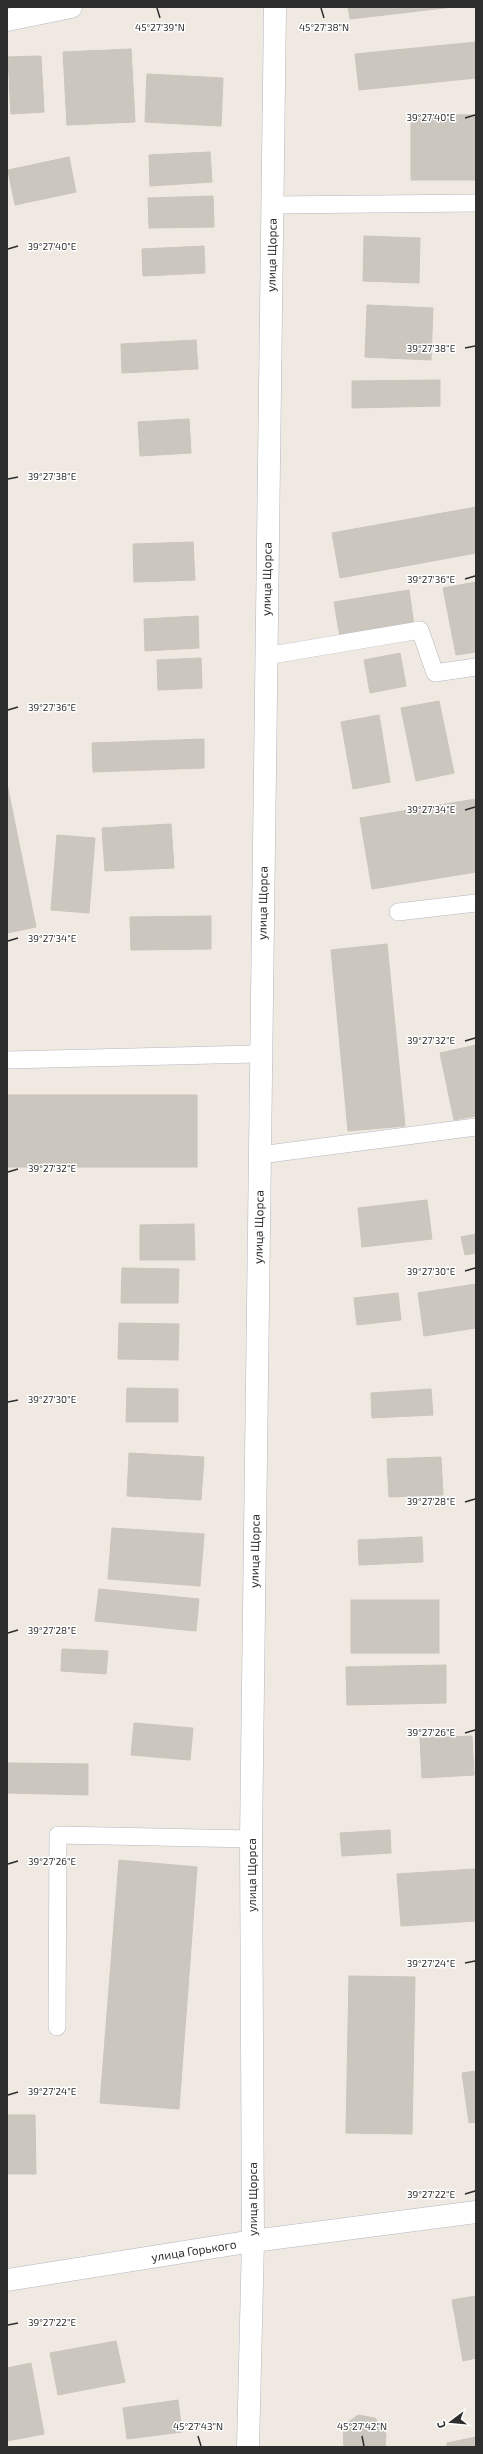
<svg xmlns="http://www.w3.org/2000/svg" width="483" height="2454" font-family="'Exo 2',sans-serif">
<rect width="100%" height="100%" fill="#efe9e1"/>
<g fill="#cbc7bf" stroke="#cbc5ba">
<polygon points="348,7 453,7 350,19"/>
<polygon points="476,42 476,78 359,90 355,54"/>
<polygon points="131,49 135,122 67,125 63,52"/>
<polygon points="41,56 44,112 11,114 8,57"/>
<polygon points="147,74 223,78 221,126 145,122"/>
<polygon points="411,114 476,115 476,180 411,180"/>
<polygon points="210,152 212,182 150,186 149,155"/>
<polygon points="69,157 76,192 15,205 8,170"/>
<polygon points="213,196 214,227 149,228 148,198"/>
<polygon points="364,236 420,238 419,283 363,281"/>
<polygon points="204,246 205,273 143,276 142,249"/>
<polygon points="367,305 433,308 431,360 365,357"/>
<polygon points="196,340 198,369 122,373 121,344"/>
<polygon points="440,380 440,406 352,408 352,381"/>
<polygon points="189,419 191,453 140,456 138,422"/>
<polygon points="476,507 476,553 340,578 332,533"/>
<polygon points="193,542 195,580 134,582 133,544"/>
<polygon points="476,582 476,652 456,655 443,588"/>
<polygon points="409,590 414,626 340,637 334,602"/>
<polygon points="198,616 199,648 145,651 144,619"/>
<polygon points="400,653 406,686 370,693 364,660"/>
<polygon points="201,658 202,688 158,690 157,660"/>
<polygon points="439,701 454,773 416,781 401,708"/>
<polygon points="379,715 390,782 353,789 341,722"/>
<polygon points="204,739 204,768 93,772 92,743"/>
<polygon points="7,784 36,927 7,933"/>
<polygon points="476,799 476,872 372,889 360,818"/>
<polygon points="171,824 174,868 105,871 102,828"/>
<polygon points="57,835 95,838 89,913 51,910"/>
<polygon points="211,916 211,949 131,950 130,917"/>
<polygon points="387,944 405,1126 348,1131 331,950"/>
<polygon points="476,1045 476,1116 454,1120 440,1053"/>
<rect x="7" y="1095" width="190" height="72"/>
<polygon points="427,1200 432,1239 362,1247 358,1208"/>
<polygon points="194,1224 195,1260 140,1260 140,1225"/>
<polygon points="476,1234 476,1253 465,1255 461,1237"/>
<polygon points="122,1268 179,1269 178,1303 121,1303"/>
<polygon points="476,1284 476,1328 424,1336 418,1293"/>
<polygon points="398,1293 401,1320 357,1325 354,1298"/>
<polygon points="119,1323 179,1324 178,1360 118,1359"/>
<polygon points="127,1388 178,1389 178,1422 126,1422"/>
<polygon points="431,1389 433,1415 372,1418 371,1393"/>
<polygon points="129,1453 204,1457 201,1500 127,1496"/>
<polygon points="441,1457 443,1495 389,1497 387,1459"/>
<polygon points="112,1528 204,1534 200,1586 108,1579"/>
<polygon points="422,1537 423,1562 359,1565 358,1540"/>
<polygon points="99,1589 199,1599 196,1631 95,1621"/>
<rect x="351" y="1600" width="88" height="53"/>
<polygon points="62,1649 108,1651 106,1674 61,1671"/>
<polygon points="446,1665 446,1703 347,1705 346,1667"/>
<polygon points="134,1723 193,1728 190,1760 131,1755"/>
<polygon points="472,1736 474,1775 422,1778 420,1738"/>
<polygon points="7,1763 88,1764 88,1795 7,1793"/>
<polygon points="390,1830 391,1853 342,1856 340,1833"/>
<polygon points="119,1860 197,1867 179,2109 100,2103"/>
<polygon points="475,1869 476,1921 401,1926 397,1874"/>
<polygon points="349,1976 415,1977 412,2134 346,2133"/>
<polygon points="476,2071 476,2122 469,2123 462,2073"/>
<polygon points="7,2115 35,2115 36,2174 7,2174"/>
<polygon points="476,2296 476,2358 463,2361 452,2300"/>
<polygon points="116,2341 125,2382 58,2395 50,2353"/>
<polygon points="31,2363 44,2434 7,2441 7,2368"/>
<polygon points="178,2400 182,2432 127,2439 123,2408"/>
<polygon points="358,2415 375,2418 386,2434 385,2447 344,2447 343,2426"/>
<polygon points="476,2437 476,2447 447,2447 447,2443"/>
</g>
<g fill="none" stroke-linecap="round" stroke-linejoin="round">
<g stroke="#b4b7c1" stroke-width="18">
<g id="lane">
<polyline points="272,205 476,203"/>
<polyline points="266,656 420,630 435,673 476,667"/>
<polyline points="398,912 476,903"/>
<polyline points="7,1060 261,1054"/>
<polyline points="260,1155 476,1127"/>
<polyline points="57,2027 58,1835 251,1839"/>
</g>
</g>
<g stroke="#b4b7c1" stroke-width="23">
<g id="street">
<polyline points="7,20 71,7"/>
<polyline points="7,2280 253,2241 476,2212"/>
<polyline points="248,2447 253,2241 251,1839 275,7"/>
</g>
</g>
<use href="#lane" stroke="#fff" stroke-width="17"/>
<use href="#street" stroke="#fff" stroke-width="22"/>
</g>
<path fill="none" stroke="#2e2e2e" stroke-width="1.5" d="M 157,8 L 160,18M 321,8 L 324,18M 465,118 L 475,115M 8,249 L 18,246M 465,348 L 475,346M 8,479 L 18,477M 465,579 L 475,576M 8,710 L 18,707M 465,810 L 475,807M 8,941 L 18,938M 465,1041 L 475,1038M 8,1172 L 18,1169M 465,1271 L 475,1268M 8,1402 L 18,1400M 465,1502 L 475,1499M 8,1633 L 18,1630M 465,1733 L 475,1730M 8,1864 L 18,1861M 465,1963 L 475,1961M 8,2095 L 18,2092M 465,2194 L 475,2191M 8,2325 L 18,2323M 198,2436 L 201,2446M 362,2436 L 364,2446"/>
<g text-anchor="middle" stroke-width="3" stroke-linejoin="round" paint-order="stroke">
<g font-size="12" fill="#2e2e2e" stroke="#fff">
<text transform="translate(272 255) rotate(-89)" y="4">улица Щорса</text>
<text transform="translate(267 579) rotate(-89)" y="4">улица Щорса</text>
<text transform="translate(263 903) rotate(-89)" y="4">улица Щорса</text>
<text transform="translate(259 1227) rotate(-89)" y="4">улица Щорса</text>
<text transform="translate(255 1551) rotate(-89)" y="4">улица Щорса</text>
<text transform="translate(252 1875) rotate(-90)" y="4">улица Щорса</text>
<text transform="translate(253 2199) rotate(-90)" y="4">улица Щорса</text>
<text transform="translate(194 2251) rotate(-9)" y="4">улица Горького</text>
</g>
</g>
<g font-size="10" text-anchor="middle" fill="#2e2e2e" stroke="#fff" stroke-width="3" stroke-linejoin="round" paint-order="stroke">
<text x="160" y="31">45°27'39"N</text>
<text x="324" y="31">45°27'38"N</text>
<text x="431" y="121">39°27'40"E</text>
<text x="52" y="250">39°27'40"E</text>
<text x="431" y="352">39°27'38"E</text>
<text x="52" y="480">39°27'38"E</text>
<text x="431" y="583">39°27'36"E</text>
<text x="52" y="711">39°27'36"E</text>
<text x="431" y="813">39°27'34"E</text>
<text x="52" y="942">39°27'34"E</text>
<text x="431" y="1044">39°27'32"E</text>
<text x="52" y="1172">39°27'32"E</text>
<text x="431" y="1275">39°27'30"E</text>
<text x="52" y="1403">39°27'30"E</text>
<text x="431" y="1505">39°27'28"E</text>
<text x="52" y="1634">39°27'28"E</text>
<text x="431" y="1736">39°27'26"E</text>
<text x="52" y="1865">39°27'26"E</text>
<text x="431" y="1967">39°27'24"E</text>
<text x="52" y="2095">39°27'24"E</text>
<text x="431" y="2198">39°27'22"E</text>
<text x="52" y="2326">39°27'22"E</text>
<text x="198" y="2430">45°27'43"N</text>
<text x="362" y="2430">45°27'42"N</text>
</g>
<rect width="483" height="2454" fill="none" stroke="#2e2e2e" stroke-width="16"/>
<g transform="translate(451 2422) rotate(254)" stroke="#ffffff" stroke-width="3" paint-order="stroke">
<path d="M0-3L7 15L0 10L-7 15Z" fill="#2e2e2e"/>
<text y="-6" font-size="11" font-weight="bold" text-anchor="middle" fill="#2e2e2e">С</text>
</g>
</svg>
